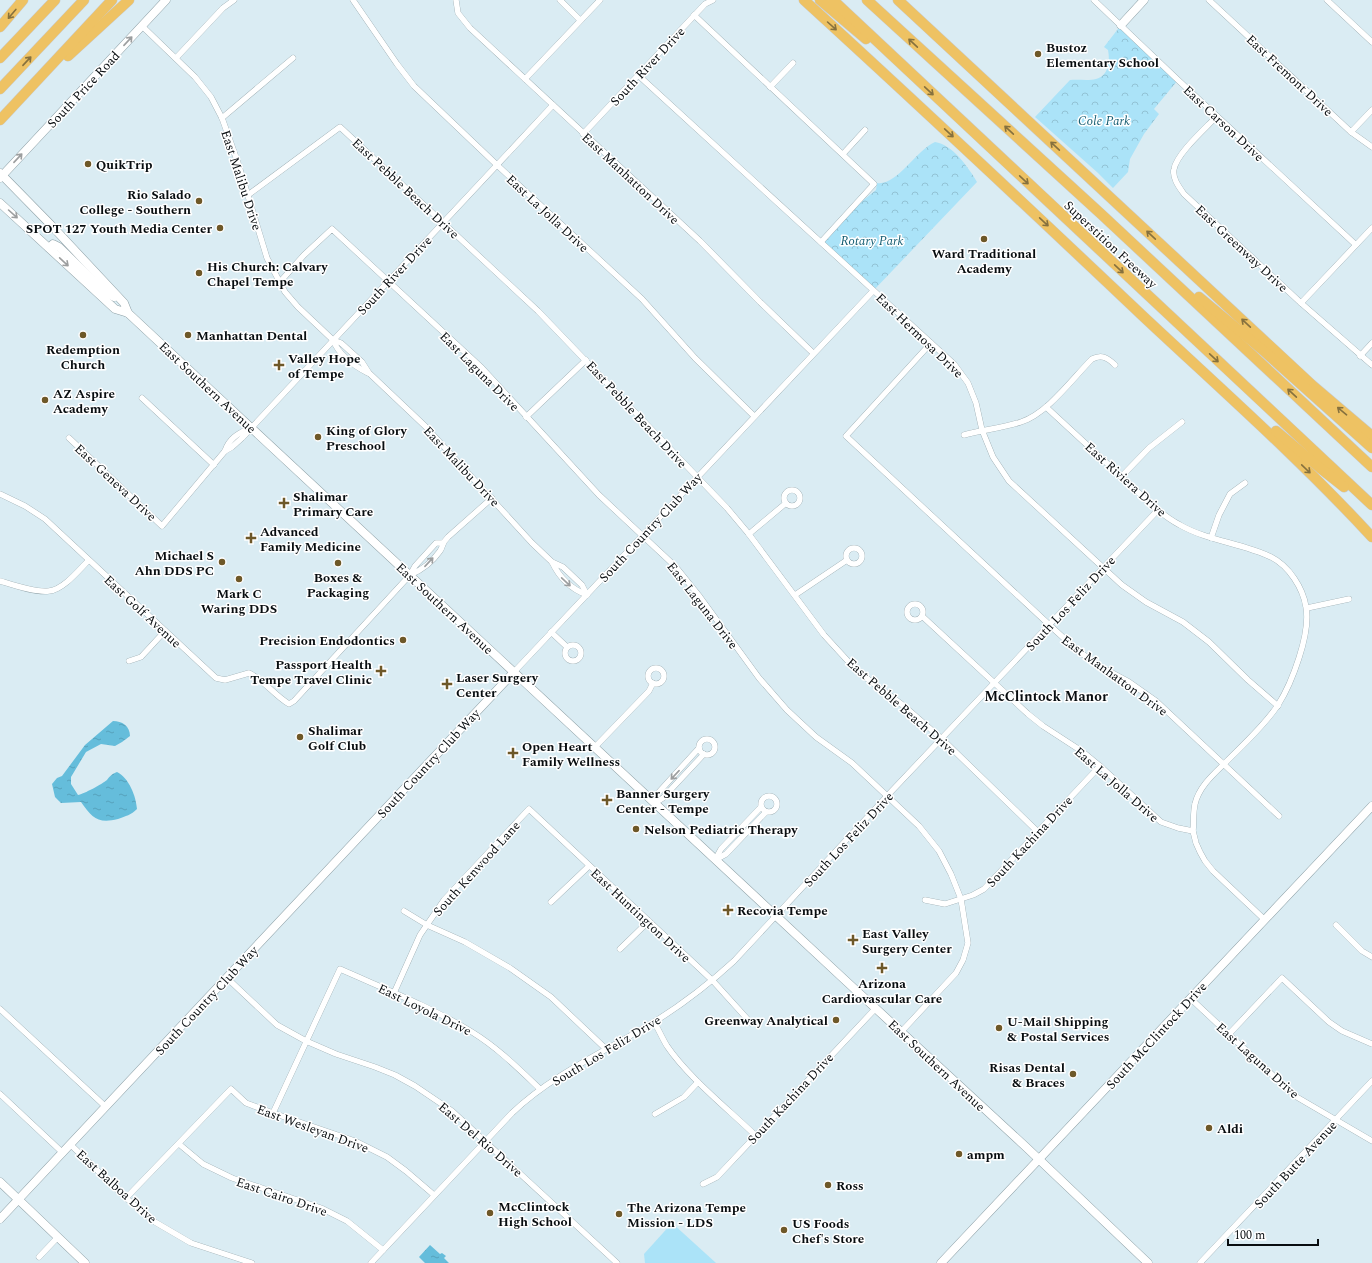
<svg xmlns="http://www.w3.org/2000/svg" width="1372" height="1263" font-family="Spectral,serif">
<defs>
<pattern id="park-crowns" width="20" height="18" patternUnits="userSpaceOnUse"><rect width="20" height="18" fill="#abe3f8"/><path d="M2 6a3 3 0 1 1 6 0M12 15a3 3 0 1 1 6 0" fill="none" stroke="#92c2d4"/></pattern>
<pattern id="water-ripples" width="26" height="14" patternUnits="userSpaceOnUse"><rect width="26" height="14" fill="#65bddb"/><path d="M2 4q2-2 4 0t4 0M15 11q2-2 4 0t4 0" fill="none" stroke="#56a1bb"/></pattern>
</defs>
<rect width="100%" height="100%" fill="#daecf3"/>
<polygon fill="#abe3f8" points="672,1223 716,1263 645,1263 644,1254"/>
<g fill="url(#park-crowns)">
<path d="M 1121,25 L 1178,80 L 1154,109 L 1159,114 L 1144,134 L 1130,159 L 1128,172 L 1113,188 L 1098,173 L 1035,117 L 1070,80 C 1078,79 1088,81 1096,79 C 1109,76 1110,60 1108,50 L 1104,47 Z"/>
<path d="M 935,142 C 952,144 969,168 977,182 L 873,291 L 821,242 L 846,214 L 876,190 L 877,183 C 897,186 916,150 935,142 Z"/>
</g>
<g fill="url(#water-ripples)">
<path d="M 113,721 C 122,721 130,726 130,736 L 122,742 L 115,746 L 101,744 L 86,752 L 71,777 L 71,784 L 78,795 C 84,794 102,784 107,780 C 110,776 112,774 117,772 C 129,778 136,796 137,809 C 131,815 126,816 118,819 C 98,824 92,818 81,802 L 61,803 L 55,797 L 52,784 L 57,778 L 62,776 L 85,745 Z"/>
<polygon points="430,1245 440,1254 442,1253 446,1256 444,1258 449,1263 425,1263 419,1257"/>
</g>
<g fill="none" stroke-linecap="round" stroke-linejoin="round">
<g stroke="#8ea0a6" stroke-width="6">
<g id="street">
<polyline points="353,0 397,64 414,86 497,165 642,299 695,358 754,416"/>
<polyline points="456,0 458,13 470,28 700,241 760,302 813,353"/>
<polyline points="560,0 580,20"/>
<polyline points="1094,0 1178,80 1356,245"/>
<polyline points="1209,0 1351,132 1372,147"/>
<polyline points="1327,0 1372,42"/>
<polyline points="694,15 874,184 821,242"/>
<polyline points="142,26 195,77 211,97 222,118 238,163 267,258 285,292 298,307 333,340 341,343 362,362 369,373 425,426 532,543 552,562 563,567 582,585 587,595"/>
<polyline points="176,58 223,8 234,0"/>
<polyline points="638,75 954,364 968,383 976,403 982,430 993,457 1009,481 1122,585 1146,602 1183,622 1209,642 1248,680 1278,706"/>
<polyline points="525,79 600,0"/>
<polyline points="770,87 793,63"/>
<path d="M 1217,116 C 1206,128 1177,153 1174,169 C 1172,178 1179,187 1184,194 L 1301,303 L 1372,365"/>
<polyline points="222,118 293,58"/>
<polyline points="1351,132 1372,110"/>
<polyline points="583,134 705,4 713,0"/>
<polyline points="843,154 865,130"/>
<polyline points="248,195 340,127 538,311 727,508 748,533 824,635 857,671 904,706 942,739 1038,832"/>
<polyline points="279,283 304,255 332,229 482,368 599,495 675,566 700,597 759,678 787,710 816,737 852,763 919,826 939,851 951,874 961,899 968,943 963,960 956,973 901,1032"/>
<polyline points="1301,303 1372,228"/>
<path d="M 333,340 C 339,355 354,366 368,373"/>
<polyline points="931,343 846,436 1056,631 1077,650 1099,666 1129,682 1156,701 1279,816"/>
<polyline points="1360,356 1372,343"/>
<polyline points="142,398 214,465"/>
<path d="M 1046,407 C 1072,431 1098,455 1124,479 C 1142,495 1159,514 1180,525 C 1208,541 1242,543 1271,557 C 1289,566 1303,588 1306,607 C 1311,633 1292,683 1278,705 C 1265,725 1244,744 1227,761 C 1215,773 1199,786 1195,804 C 1193,812 1194,822 1193,831"/>
<polyline points="526,417 586,360"/>
<path d="M 964,435 C 982,430 1003,428 1021,422 C 1048,413 1072,379 1092,359 C 1102,354 1108,358 1115,365"/>
<path d="M 69,438 L 162,526 L 225,451 C 229,439 237,434 248,429"/>
<polyline points="225,451 232,447 242,438 553,105"/>
<polyline points="1121,477 1149,448 1182,422"/>
<circle cx="792" cy="498" r="8"/>
<path d="M 0,494 L 25,506 L 45,519 L 216,678 L 225,680 L 249,673 C 265,681 274,695 289,704 L 294,701 L 410,575 L 415,566 L 436,543 L 442,543"/>
<polyline points="749,534 786,503"/>
<polyline points="1211,538 1219,515 1230,494 1245,483"/>
<circle cx="854" cy="556" r="8"/>
<path d="M 552,562 C 559,577 571,589 587,595"/>
<path d="M 410,575 C 422,570 433,561 440,551 C 444,545 441,544 448,537 L 492,498"/>
<path d="M 0,581 C 13,585 36,593 49,591 C 63,590 79,570 88,561"/>
<polyline points="795,595 847,560"/>
<circle cx="915" cy="612" r="8"/>
<polyline points="1307,608 1349,599"/>
<polyline points="922,616 1028,714 1043,726 1083,752 1100,766 1161,822 1178,828 1193,831 1196,843 1200,852 1205,861 1213,871 1265,920"/>
<polyline points="551,632 567,647"/>
<circle cx="573" cy="653" r="8"/>
<polyline points="129,661 141,657 165,631"/>
<circle cx="656" cy="676" r="8"/>
<polyline points="514,672 873,291"/>
<circle cx="707" cy="747" r="8"/>
<polyline points="595,747 649,691 653,683"/>
<circle cx="769" cy="804" r="8"/>
<polyline points="654,803 658,793 699,748"/>
<polyline points="655,803 663,798 704,754"/>
<polyline points="715,860 721,849 761,807"/>
<polyline points="715,860 726,854 766,812"/>
<polyline points="925,900 945,904 973,895 984,889 1100,766"/>
<polyline points="551,902 589,866"/>
<polyline points="404,911 427,925 465,942 510,968 551,997 606,1049"/>
<polyline points="1336,925 1362,951 1372,957"/>
<polyline points="620,949 649,921"/>
<polyline points="227,978 277,1025 306,1041 336,1054 375,1067 395,1075 415,1086 452,1111 617,1263"/>
<polyline points="394,993 420,935 444,900 529,809 713,981 751,1023"/>
<polyline points="1190,998 1295,1096 1372,1141"/>
<polyline points="0,1009 106,1107"/>
<path d="M 654,1022 C 659,1030 662,1038 667,1046 C 688,1077 728,1109 755,1135"/>
<polyline points="1229,1034 1282,978 1329,1022 1342,1031 1372,1044"/>
<polyline points="0,1094 63,1153"/>
<path d="M 273,1113 L 340,969 C 385,989 431,1007 472,1032 C 498,1048 519,1069 540,1089"/>
<polyline points="655,1114 684,1097 698,1082"/>
<polyline points="179,1144 203,1164 232,1178 321,1208 347,1221 383,1250"/>
<polyline points="71,1145 126,1198 155,1222 191,1243 252,1263"/>
<polyline points="703,1184 717,1177 875,1009"/>
<polyline points="126,1198 231,1089 246,1103 273,1113 355,1141 387,1157 406,1171 434,1195"/>
<polyline points="39,1257 58,1237"/>
<path d="M 371,1263 L 512,1113 C 553,1074 606,1051 654,1022 C 683,1004 709,984 734,961 L 887,796 L 1158,510"/>
<polyline points="1200,1263 1372,1081"/>
</g>
</g>
<g stroke="#8ea0a6" stroke-width="9">
<g id="secondary">
<polyline points="1121,25 1144,0"/>
<polyline points="0,173 51,225 124,303 128,313"/>
<polyline points="0,178 166,0"/>
<polyline points="0,203 115,309 128,313 218,397 846,981 1026,1147 1148,1263"/>
<polyline points="49,248 53,244 59,247 105,292 114,297"/>
<polyline points="0,1182 85,1263"/>
<polyline points="0,1219 514,672"/>
<polyline points="941,1263 1372,806"/>
</g>
</g>
<g stroke="#c9caca" stroke-width="11">
<g id="highway">
<path d="M 804,0 C 919,105 1033,212 1146,319 C 1223,391 1301,460 1372,537"/>
<polyline points="820,0 866,39"/>
<polyline points="833,0 1372,505"/>
<polyline points="867,0 1100,213 1372,467"/>
<polyline points="898,0 1312,385 1372,436"/>
<polyline points="0,27 23,0"/>
<polyline points="68,56 129,0"/>
<polyline points="0,58 55,0"/>
<polyline points="0,89 84,0"/>
<polyline points="0,120 112,0"/>
<polyline points="1199,297 1265,352 1372,448"/>
<polyline points="1276,431 1320,468 1344,487"/>
</g>
</g>
<use href="#street" stroke="#fff" stroke-width="5.5"/>
<use href="#secondary" stroke="#fff" stroke-width="8"/>
<use href="#highway" stroke="#eec263" stroke-width="10"/>
</g>
<defs><path id="oneway-shaft" d="M-6 0H5M1.5-3L5.5 0L1.5 3" fill="none" stroke-width="1.6" stroke-linecap="round" stroke-linejoin="round"/></defs>
<g stroke="#86713e">
<use href="#oneway-shaft" transform="translate(12 14) rotate(130)"/>
<use href="#oneway-shaft" transform="translate(832 26) rotate(42)"/>
<use href="#oneway-shaft" transform="translate(913 43) rotate(-137)"/>
<use href="#oneway-shaft" transform="translate(27 61) rotate(-47)"/>
<use href="#oneway-shaft" transform="translate(929 91) rotate(43)"/>
<use href="#oneway-shaft" transform="translate(1009 130) rotate(-137)"/>
<use href="#oneway-shaft" transform="translate(949 133) rotate(43)"/>
<use href="#oneway-shaft" transform="translate(1055 146) rotate(-137)"/>
<use href="#oneway-shaft" transform="translate(1024 180) rotate(43)"/>
<use href="#oneway-shaft" transform="translate(1044 222) rotate(43)"/>
<use href="#oneway-shaft" transform="translate(1151 235) rotate(-137)"/>
<use href="#oneway-shaft" transform="translate(1119 269) rotate(43)"/>
<use href="#oneway-shaft" transform="translate(1246 323) rotate(-137)"/>
<use href="#oneway-shaft" transform="translate(1214 358) rotate(43)"/>
<use href="#oneway-shaft" transform="translate(1292 393) rotate(-137)"/>
<use href="#oneway-shaft" transform="translate(1342 411) rotate(-140)"/>
<use href="#oneway-shaft" transform="translate(1306 469) rotate(44)"/>
</g>
<g stroke="#9c9e9f">
<use href="#oneway-shaft" transform="translate(128 41) rotate(-47)"/>
<use href="#oneway-shaft" transform="translate(18 158) rotate(-47)"/>
<use href="#oneway-shaft" transform="translate(13 214) rotate(42)"/>
<use href="#oneway-shaft" transform="translate(64 262) rotate(43)"/>
<use href="#oneway-shaft" transform="translate(429 562) rotate(-47)"/>
<use href="#oneway-shaft" transform="translate(566 582) rotate(43)"/>
<use href="#oneway-shaft" transform="translate(675 775) rotate(133)"/>
</g>
<g fill="#6e5828" stroke="#fff" stroke-width="1.5">
<circle cx="1038" cy="54" r="4"/>
<circle cx="88" cy="164" r="4"/>
<circle cx="199" cy="201" r="4"/>
<circle cx="220" cy="228" r="4"/>
<circle cx="984" cy="239" r="4"/>
<circle cx="199" cy="273" r="4"/>
<circle cx="83" cy="335" r="4"/>
<circle cx="188" cy="335" r="4"/>
<path d="M277 359h4v4h4v4h-4v4h-4v-4h-4v-4h4z"/>
<circle cx="45" cy="400" r="4"/>
<circle cx="318" cy="437" r="4"/>
<path d="M282 497h4v4h4v4h-4v4h-4v-4h-4v-4h4z"/>
<path d="M249 532h4v4h4v4h-4v4h-4v-4h-4v-4h4z"/>
<circle cx="222" cy="562" r="4"/>
<circle cx="338" cy="563" r="4"/>
<circle cx="239" cy="579" r="4"/>
<circle cx="403" cy="640" r="4"/>
<path d="M379 665h4v4h4v4h-4v4h-4v-4h-4v-4h4z"/>
<path d="M445 678h4v4h4v4h-4v4h-4v-4h-4v-4h4z"/>
<circle cx="300" cy="737" r="4"/>
<path d="M511 747h4v4h4v4h-4v4h-4v-4h-4v-4h4z"/>
<path d="M605 794h4v4h4v4h-4v4h-4v-4h-4v-4h4z"/>
<circle cx="636" cy="829" r="4"/>
<path d="M726 904h4v4h4v4h-4v4h-4v-4h-4v-4h4z"/>
<path d="M851 934h4v4h4v4h-4v4h-4v-4h-4v-4h4z"/>
<path d="M880 962h4v4h4v4h-4v4h-4v-4h-4v-4h4z"/>
<circle cx="836" cy="1020" r="4"/>
<circle cx="999" cy="1028" r="4"/>
<circle cx="1073" cy="1074" r="4"/>
<circle cx="1209" cy="1128" r="4"/>
<circle cx="959" cy="1154" r="4"/>
<circle cx="828" cy="1185" r="4"/>
<circle cx="490" cy="1213" r="4"/>
<circle cx="619" cy="1214" r="4"/>
<circle cx="784" cy="1230" r="4"/>
</g>
<g text-anchor="middle" stroke-width="3" stroke-linejoin="round" paint-order="stroke">
<g font-size="13" font-weight="bold" fill="#080d10" stroke="#fff" text-anchor="start">
<text x="1046" y="52">Bustoz<tspan x="1046" dy="15">Elementary School</tspan></text>
<text x="96" y="169">QuikTrip</text>
<text x="191" y="199" text-anchor="end">Rio Salado<tspan x="191" dy="15">College - Southern</tspan></text>
<text x="212" y="233" text-anchor="end">SPOT 127 Youth Media Center</text>
<text x="984" y="258" text-anchor="middle">Ward Traditional<tspan x="984" dy="15">Academy</tspan></text>
<text x="207" y="271">His Church: Calvary<tspan x="207" dy="15">Chapel Tempe</tspan></text>
<text x="196" y="340">Manhattan Dental</text>
<text x="83" y="354" text-anchor="middle">Redemption<tspan x="83" dy="15">Church</tspan></text>
<text x="288" y="363">Valley Hope<tspan x="288" dy="15">of Tempe</tspan></text>
<text x="53" y="398">AZ Aspire<tspan x="53" dy="15">Academy</tspan></text>
<text x="326" y="435">King of Glory<tspan x="326" dy="15">Preschool</tspan></text>
<text x="293" y="501">Shalimar<tspan x="293" dy="15">Primary Care</tspan></text>
<text x="260" y="536">Advanced<tspan x="260" dy="15">Family Medicine</tspan></text>
<text x="214" y="560" text-anchor="end">Michael S<tspan x="214" dy="15">Ahn DDS PC</tspan></text>
<text x="338" y="582" text-anchor="middle">Boxes &amp;<tspan x="338" dy="15">Packaging</tspan></text>
<text x="239" y="598" text-anchor="middle">Mark C<tspan x="239" dy="15">Waring DDS</tspan></text>
<text x="395" y="645" text-anchor="end">Precision Endodontics</text>
<text x="372" y="669" text-anchor="end">Passport Health<tspan x="372" dy="15">Tempe Travel Clinic</tspan></text>
<text x="456" y="682">Laser Surgery<tspan x="456" dy="15">Center</tspan></text>
<text x="308" y="735">Shalimar<tspan x="308" dy="15">Golf Club</tspan></text>
<text x="522" y="751">Open Heart<tspan x="522" dy="15">Family Wellness</tspan></text>
<text x="616" y="798">Banner Surgery<tspan x="616" dy="15">Center - Tempe</tspan></text>
<text x="644" y="834">Nelson Pediatric Therapy</text>
<text x="737" y="915">Recovia Tempe</text>
<text x="862" y="938">East Valley<tspan x="862" dy="15">Surgery Center</tspan></text>
<text x="882" y="988" text-anchor="middle">Arizona<tspan x="882" dy="15">Cardiovascular Care</tspan></text>
<text x="828" y="1025" text-anchor="end">Greenway Analytical</text>
<text x="1007" y="1026">U-Mail Shipping<tspan x="1007" dy="15">&amp; Postal Services</tspan></text>
<text x="1065" y="1072" text-anchor="end">Risas Dental<tspan x="1065" dy="15">&amp; Braces</tspan></text>
<text x="1217" y="1133">Aldi</text>
<text x="967" y="1159">ampm</text>
<text x="836" y="1190">Ross</text>
<text x="498" y="1211">McClintock<tspan x="498" dy="15">High School</tspan></text>
<text x="627" y="1212">The Arizona Tempe<tspan x="627" dy="15">Mission - LDS</tspan></text>
<text x="792" y="1228">US Foods<tspan x="792" dy="15">Chef's Store</tspan></text>
</g>
<g font-size="13" fill="#080d10" stroke="#fff">
<text transform="translate(647 66) rotate(-47)" y="5">South River Drive</text>
<text transform="translate(1290 75) rotate(43)" y="5">East Fremont Drive</text>
<text transform="translate(83 89) rotate(-47)" y="5">South Price Road</text>
<text transform="translate(1224 123) rotate(43)" y="5">East Carson Drive</text>
<text transform="translate(631 178) rotate(43)" y="5">East Manhatton Drive</text>
<text transform="translate(242 180) rotate(72)" y="5">East Malibu Drive</text>
<text transform="translate(406 188) rotate(43)" y="5">East Pebble Beach Drive</text>
<text transform="translate(548 213) rotate(43)" y="5">East La Jolla Drive</text>
<text transform="translate(1111 244) rotate(43)" y="5">Superstition Freeway</text>
<text transform="translate(1242 248) rotate(43)" y="5">East Greenway Drive</text>
<text transform="translate(394 275) rotate(-47)" y="5">South River Drive</text>
<text transform="translate(920 335) rotate(44)" y="5">East Hermosa Drive</text>
<text transform="translate(480 371) rotate(45)" y="5">East Laguna Drive</text>
<text transform="translate(208 387) rotate(43)" y="5">East Southern Avenue</text>
<text transform="translate(637 414) rotate(47)" y="5">East Pebble Beach Drive</text>
<text transform="translate(462 466) rotate(47)" y="5">East Malibu Drive</text>
<text transform="translate(1126 479) rotate(42)" y="5">East Riviera Drive</text>
<text transform="translate(116 482) rotate(43)" y="5">East Geneva Drive</text>
<text transform="translate(650 527) rotate(-47)" y="5">South Country Club Way</text>
<text transform="translate(1070 603) rotate(-47)" y="5">South Los Feliz Drive</text>
<text transform="translate(703 605) rotate(52)" y="5">East Laguna Drive</text>
<text transform="translate(445 608) rotate(43)" y="5">East Southern Avenue</text>
<text transform="translate(143 611) rotate(43)" y="5">East Golf Avenue</text>
<text transform="translate(1115 675) rotate(36)" y="5">East Manhatton Drive</text>
<text transform="translate(902 706) rotate(41)" y="5">East Pebble Beach Drive</text>
<text transform="translate(428 763) rotate(-47)" y="5">South Country Club Way</text>
<text transform="translate(1117 784) rotate(41)" y="5">East La Jolla Drive</text>
<text transform="translate(848 839) rotate(-47)" y="5">South Los Feliz Drive</text>
<text transform="translate(1029 841) rotate(-47)" y="5">South Kachina Drive</text>
<text transform="translate(476 868) rotate(-48)" y="5">South Kenwood Lane</text>
<text transform="translate(641 915) rotate(43)" y="5">East Huntington Drive</text>
<text transform="translate(206 1000) rotate(-47)" y="5">South Country Club Way</text>
<text transform="translate(425 1009) rotate(26)" y="5">East Loyola Drive</text>
<text transform="translate(1156 1035) rotate(-47)" y="5">South McClintock Drive</text>
<text transform="translate(606 1050) rotate(-31)" y="5">South Los Feliz Drive</text>
<text transform="translate(1258 1060) rotate(42)" y="5">East Laguna Drive</text>
<text transform="translate(937 1065) rotate(43)" y="5">East Southern Avenue</text>
<text transform="translate(790 1098) rotate(-47)" y="5">South Kachina Drive</text>
<text transform="translate(313 1128) rotate(20)" y="5">East Wesleyan Drive</text>
<text transform="translate(481 1139) rotate(41)" y="5">East Del Rio Drive</text>
<text transform="translate(1295 1164) rotate(-47)" y="5">South Butte Avenue</text>
<text transform="translate(117 1186) rotate(42)" y="5">East Balboa Drive</text>
<text transform="translate(282 1196) rotate(19)" y="5">East Cairo Drive</text>
</g>
<g font-size="13" font-style="italic" fill="#196075" stroke="#fff">
<text x="1104" y="125">Cole Park</text>
<text x="872" y="245">Rotary Park</text>
</g>
<g font-size="14" font-weight="bold" fill="#080d10" stroke="#fff">
<text x="1046" y="701">McClintock Manor</text>
</g>
</g>
<path d="M1228 1239v6h90v-6" fill="none" stroke="#080d10" stroke-width="2"/>
<text x="1234" y="1239" font-size="12" fill="#080d10" stroke="#ffffff" stroke-width="3" paint-order="stroke">100 m</text>
</svg>
